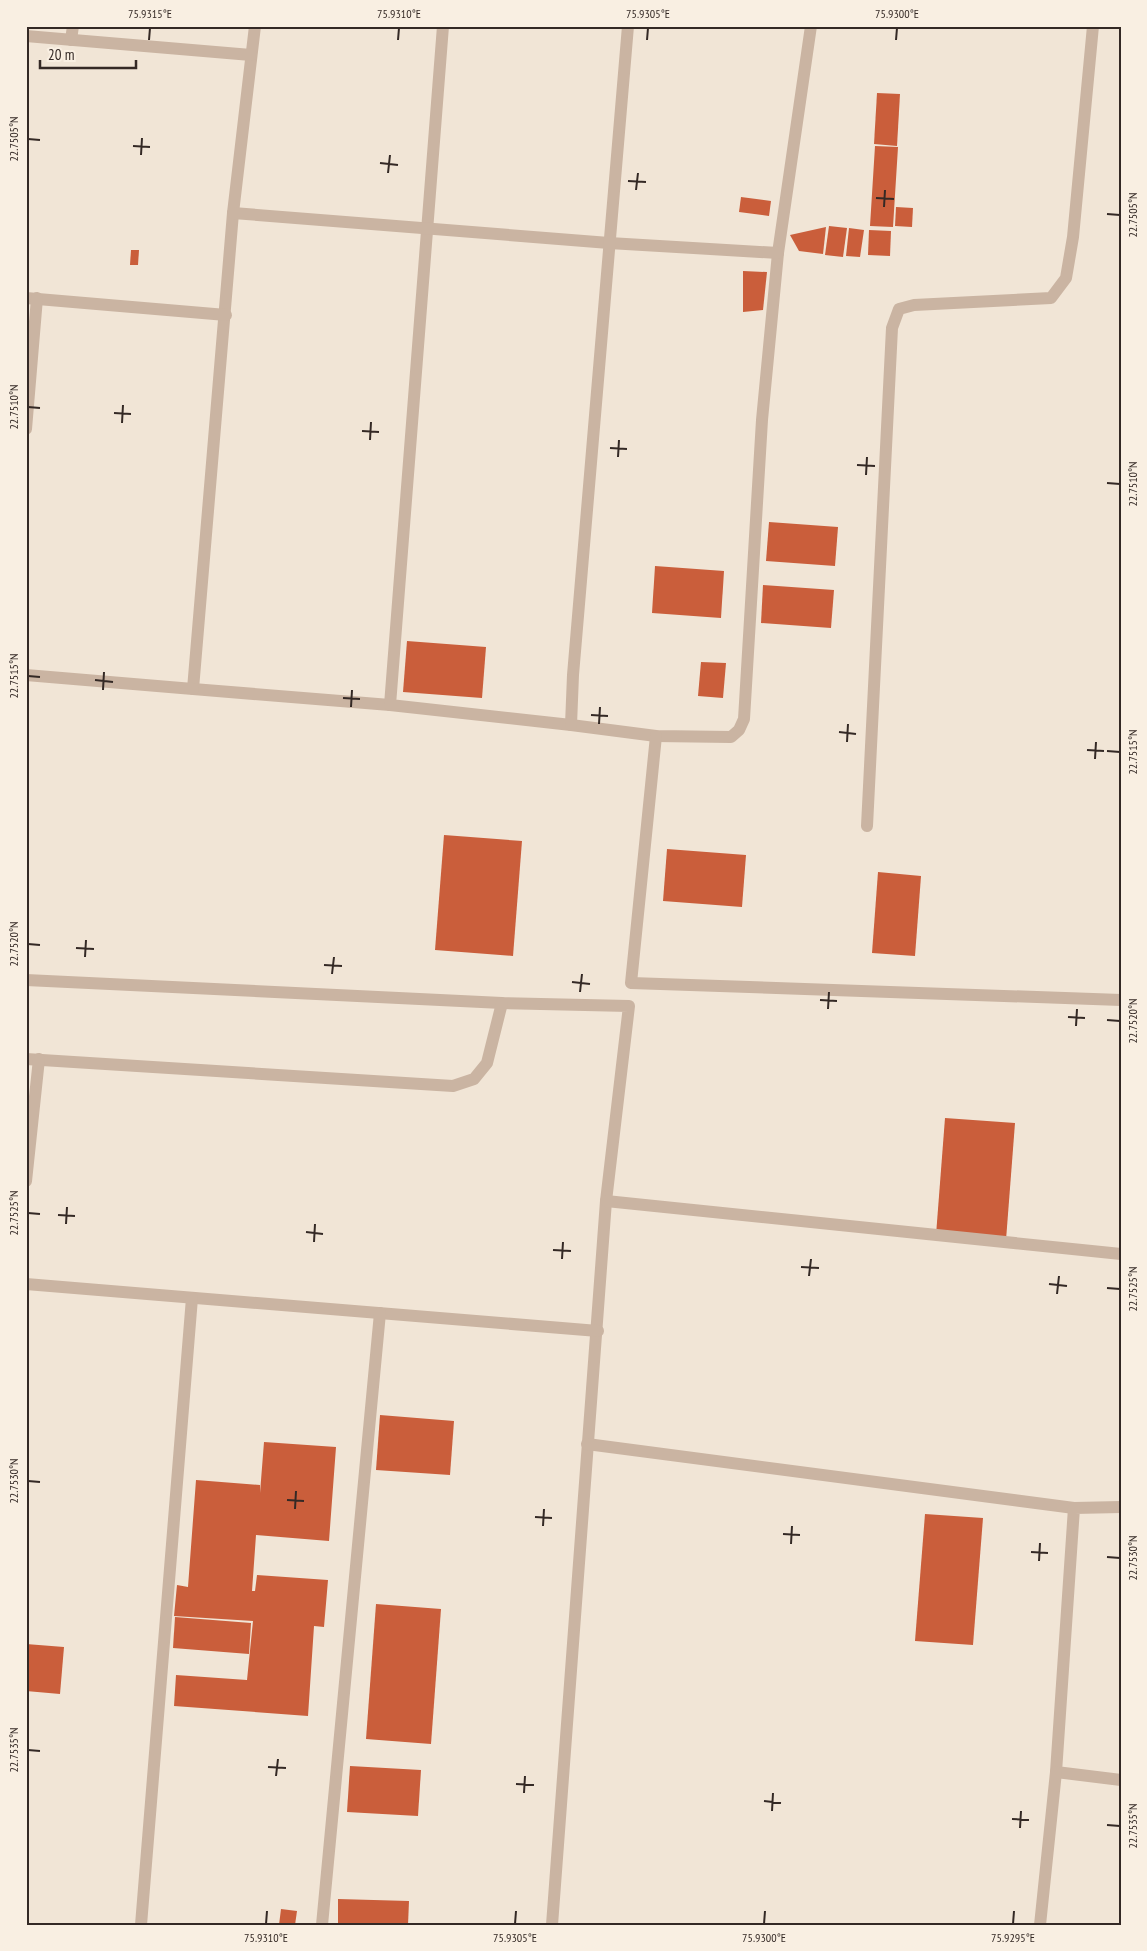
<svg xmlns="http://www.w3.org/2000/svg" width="1147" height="1951" font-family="'PT Sans Narrow',sans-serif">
<rect width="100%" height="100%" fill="#f1e5d6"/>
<g fill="#ca5e3b">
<polygon points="877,93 900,94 897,146 874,144"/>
<polygon points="875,146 898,147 893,227 870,226"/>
<polygon points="741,197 771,201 769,216 739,212"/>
<polygon points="896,207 913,208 912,227 895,226"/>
<polygon points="829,226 847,228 843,257 825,255"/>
<polygon points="826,227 823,254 799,251 790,235"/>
<polygon points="849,228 864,230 860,257 846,256"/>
<polygon points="869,230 891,231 890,256 868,255"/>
<polygon points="131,250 139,250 138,265 130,265"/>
<polygon points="743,271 767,272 763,310 743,312"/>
<polygon points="769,522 838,527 835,566 766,561"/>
<polygon points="655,566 724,571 721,618 652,613"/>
<polygon points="763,585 834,590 831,628 761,623"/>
<polygon points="407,641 486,647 482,698 403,692"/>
<polygon points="701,662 726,663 723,698 698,696"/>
<polygon points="444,835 522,841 513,956 435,950"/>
<polygon points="667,849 746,855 742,907 663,901"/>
<polygon points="878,872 921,876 915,956 872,953"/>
<polygon points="945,1118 1015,1123 1006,1240 936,1235"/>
<polygon points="380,1415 454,1421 450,1475 376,1470"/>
<polygon points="264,1442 336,1447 329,1541 256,1535 252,1591 255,1591 257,1575 328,1580 324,1627 314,1626 308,1716 174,1706 176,1675 247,1680 253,1621 174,1616 177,1585 188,1587 196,1480 260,1485 260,1493"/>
<polygon points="925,1514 983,1518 973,1645 915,1641"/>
<polygon points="376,1604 441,1609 431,1744 366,1739"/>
<polygon points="175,1617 251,1623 249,1654 173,1648"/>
<polygon points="26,1644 64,1647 60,1694 26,1691"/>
<polygon points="350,1766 421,1770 418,1816 347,1812"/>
<polygon points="338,1899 409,1901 408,1925 338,1925"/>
<polygon points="281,1909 297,1911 295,1925 279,1925"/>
</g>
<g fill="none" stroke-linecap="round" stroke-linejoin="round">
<polyline stroke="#cab4a2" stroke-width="12" points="867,826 892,328 899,309 914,305 1051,298 1066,278 1073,237 1093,26"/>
<g stroke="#cab4a2" stroke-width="12">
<polyline points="255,26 233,213 193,689 390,705"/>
<polyline points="443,26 390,705 571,725 656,736 731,737 739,730 744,719 762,420 778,253 811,26"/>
<polyline points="26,36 251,55"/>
<polyline points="71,40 73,26"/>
<polyline points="233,213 609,243 778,253"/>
<polyline points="26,298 226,315"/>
<polyline points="26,429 37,298"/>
<polyline points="26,675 193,689"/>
<polyline points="571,725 573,675 628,26"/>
<polyline points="656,736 631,983 1121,1000"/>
<polyline points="26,980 502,1003 629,1006 606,1201 552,1925"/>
<polyline points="26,1059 453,1086 474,1079 487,1063 502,1003"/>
<polyline points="26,1181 39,1059"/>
<polyline points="606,1201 1121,1254"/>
<polyline points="26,1284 598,1331"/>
<polyline points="587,1444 1074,1508"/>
<polyline points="1121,1507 1074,1508 1056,1772 1121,1780"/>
<polyline points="141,1925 192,1298"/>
<polyline points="322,1925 380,1313"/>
<polyline points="1040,1925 1056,1772"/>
</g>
</g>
<path fill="none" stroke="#342925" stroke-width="2" d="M 149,40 L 150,28M 398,40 L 399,28M 647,40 L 648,28M 896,40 L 897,28M 28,139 L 40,140M 133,146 L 150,147M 141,155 L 142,138M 380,163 L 398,165M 388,173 L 390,155M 628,181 L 646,182M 636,190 L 638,173M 876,198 L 894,199M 884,207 L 885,190M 1107,214 L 1120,215M 28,407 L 40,408M 114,413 L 131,414M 122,423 L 123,405M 362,431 L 379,432M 370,440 L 371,422M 610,448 L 627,449M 618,457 L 619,440M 857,465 L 875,466M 866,475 L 867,457M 1107,483 L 1120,484M 28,676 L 40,677M 95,680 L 113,682M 103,690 L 104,672M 343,698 L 360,699M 351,707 L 352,690M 591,715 L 608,716M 599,724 L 600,707M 839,732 L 856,734M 847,742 L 848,724M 1087,750 L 1104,751M 1107,751 L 1120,752M 1095,759 L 1096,742M 28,944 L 40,945M 76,948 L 94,949M 85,957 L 86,940M 324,965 L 342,966M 332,974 L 334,957M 572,982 L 590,984M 580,992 L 582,974M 820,1000 L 837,1001M 828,1009 L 829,992M 1068,1017 L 1085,1018M 1107,1020 L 1120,1021M 1076,1026 L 1077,1009M 28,1213 L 40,1214M 58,1215 L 75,1216M 66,1224 L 67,1207M 306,1232 L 323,1234M 314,1242 L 315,1224M 553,1250 L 571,1251M 562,1259 L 563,1242M 801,1267 L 819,1268M 809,1276 L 811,1259M 1049,1284 L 1067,1286M 1107,1288 L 1120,1289M 1057,1294 L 1059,1276M 28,1481 L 40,1482M 287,1500 L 304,1501M 295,1509 L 296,1491M 535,1517 L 552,1518M 543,1526 L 544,1509M 783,1534 L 800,1535M 791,1544 L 792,1526M 1031,1552 L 1048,1553M 1107,1557 L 1120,1558M 1039,1561 L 1040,1543M 28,1750 L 40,1751M 268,1767 L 286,1768M 276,1776 L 278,1759M 516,1784 L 534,1785M 524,1793 L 525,1776M 764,1801 L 781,1803M 772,1811 L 773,1793M 1012,1819 L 1029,1820M 1107,1825 L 1120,1826M 1020,1828 L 1021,1811M 266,1924 L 267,1911M 515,1924 L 516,1911M 764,1924 L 765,1911M 1013,1924 L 1014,1911"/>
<rect width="1147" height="1951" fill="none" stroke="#f9efe2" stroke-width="55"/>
<path d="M40 60v8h96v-8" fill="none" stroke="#342925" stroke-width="2.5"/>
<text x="48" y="60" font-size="15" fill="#342925" stroke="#f9efe2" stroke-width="4" paint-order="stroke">20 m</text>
<rect x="28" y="28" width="1092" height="1896" fill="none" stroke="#342925" stroke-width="2"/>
<g font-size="12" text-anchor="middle" fill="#342925">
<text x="150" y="18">75.9315°E</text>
<text x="399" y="18">75.9310°E</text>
<text x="648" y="18">75.9305°E</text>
<text x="897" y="18">75.9300°E</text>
<text transform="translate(14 139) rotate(-90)" y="4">22.7505°N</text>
<text transform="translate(1133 215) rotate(-90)" y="4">22.7505°N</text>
<text transform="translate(14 407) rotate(-90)" y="4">22.7510°N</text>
<text transform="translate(1133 484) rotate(-90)" y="4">22.7510°N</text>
<text transform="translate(14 676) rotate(-90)" y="4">22.7515°N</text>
<text transform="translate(1133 752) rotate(-90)" y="4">22.7515°N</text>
<text transform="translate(14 944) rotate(-90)" y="4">22.7520°N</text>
<text transform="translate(1133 1021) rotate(-90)" y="4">22.7520°N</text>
<text transform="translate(14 1213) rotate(-90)" y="4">22.7525°N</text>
<text transform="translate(1133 1289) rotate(-90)" y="4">22.7525°N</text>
<text transform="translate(14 1481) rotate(-90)" y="4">22.7530°N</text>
<text transform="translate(1133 1558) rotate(-90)" y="4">22.7530°N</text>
<text transform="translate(14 1750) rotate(-90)" y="4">22.7535°N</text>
<text transform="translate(1133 1826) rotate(-90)" y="4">22.7535°N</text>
<text x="266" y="1942">75.9310°E</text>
<text x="515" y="1942">75.9305°E</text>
<text x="764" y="1942">75.9300°E</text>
<text x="1013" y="1942">75.9295°E</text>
</g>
</svg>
